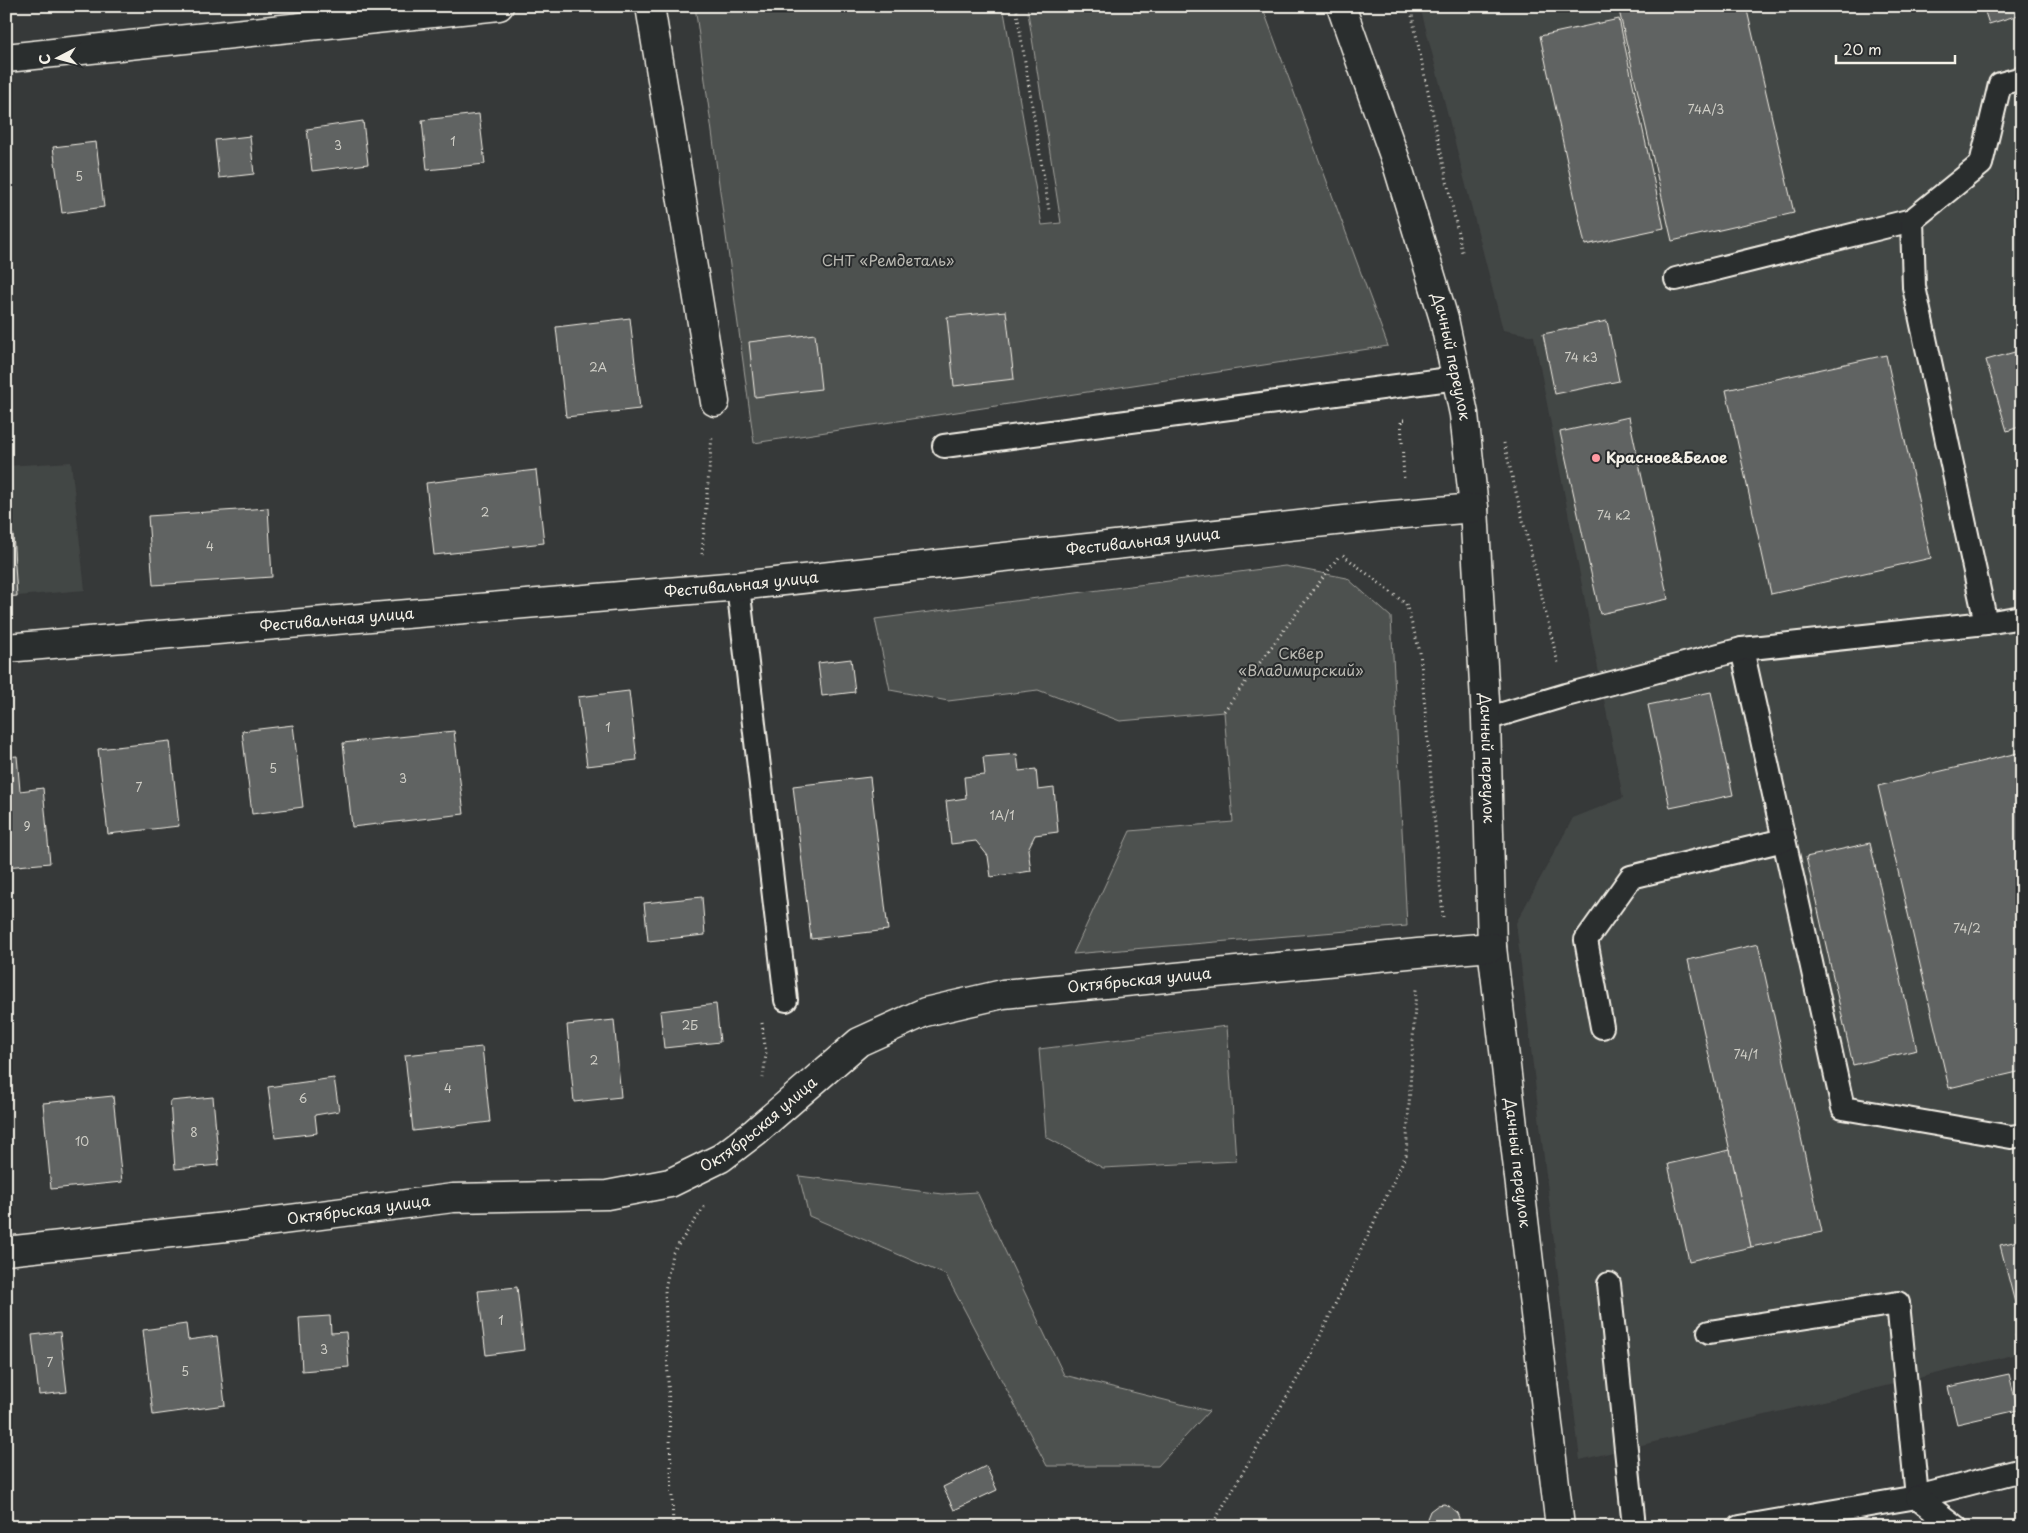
<svg xmlns="http://www.w3.org/2000/svg" width="2028" height="1533" font-family="'Playpen Sans',sans-serif">
<rect width="100%" height="100%" fill="#363939"/>
<filter id="ink" filterUnits="userSpaceOnUse"><feTurbulence type="fractalNoise" baseFrequency=".02" numOctaves="2"/><feDisplacementMap in="SourceGraphic" scale="10" xChannelSelector="R" yChannelSelector="G"/><feConvolveMatrix kernelMatrix="1 2 1 2 8 2 1 2 1" color-interpolation-filters="sRGB"/></filter>
<g filter="url(#ink)">
<g fill="#434645">
<polygon points="1420,6 2022,6 2022,1386 2013,1355 1580,1460 1516,923 1573,818 1623,798 1534,336 1503,330"/>
<polygon points="71,462 85,590 6,597 6,466"/>
</g>
<g fill="#4e514f" stroke="#a1a19c">
<polygon points="695,6 1003,6 1042,225 1061,223 1027,6 1262,6 1388,346 754,443"/>
<polygon points="1285,566 1347,578 1391,617 1407,926 1073,954 1130,831 1233,822 1224,712 1120,721 1038,690 948,701 890,690 875,619"/>
<polygon points="1227,1026 1236,1161 1103,1168 1046,1137 1039,1049"/>
<polygon points="799,1176 943,1194 977,1192 1064,1375 1209,1411 1158,1466 1047,1466 946,1275 809,1216"/>
</g>
<g fill="#616362" stroke="#f4f1e8">
<polygon points="1618,6 1746,6 1794,213 1672,241"/>
<polygon points="1983,6 2022,6 2022,14 1989,24"/>
<polygon points="1619,19 1664,228 1585,245 1540,36"/>
<polygon points="479,114 485,164 427,170 422,120"/>
<polygon points="363,121 368,164 312,171 307,129"/>
<polygon points="250,136 254,174 219,178 215,140"/>
<polygon points="96,142 104,207 62,213 53,147"/>
<polygon points="1006,311 1014,379 954,386 947,317"/>
<polygon points="630,318 640,409 566,417 556,327"/>
<polygon points="1607,321 1619,381 1555,394 1543,334"/>
<polygon points="815,334 821,389 755,397 749,342"/>
<polygon points="2022,350 2022,426 2007,431 1986,360"/>
<polygon points="1886,355 1931,558 1771,594 1726,390"/>
<polygon points="1629,417 1668,599 1600,614 1560,432"/>
<polygon points="536,470 544,543 434,555 426,483"/>
<polygon points="268,508 272,577 153,585 148,516"/>
<polygon points="13,534 17,596 6,597 6,535"/>
<polygon points="851,659 855,692 822,696 818,663"/>
<polygon points="629,691 637,760 587,766 578,697"/>
<polygon points="1711,692 1733,795 1670,808 1648,705"/>
<polygon points="293,725 303,807 252,814 242,731"/>
<polygon points="454,731 464,814 352,827 343,743"/>
<polygon points="170,741 179,826 108,834 98,749"/>
<polygon points="2022,752 2022,1071 1949,1088 1878,786"/>
<polygon points="1017,754 1019,771 1036,769 1038,790 1054,788 1058,832 1035,835 1028,849 1031,871 991,877 988,856 976,841 951,844 946,801 966,798 964,777 985,775 983,757"/>
<polygon points="17,756 20,791 43,788 50,863 6,867 6,757"/>
<polygon points="870,777 888,930 811,939 793,786"/>
<polygon points="1870,843 1917,1050 1853,1065 1806,857"/>
<polygon points="702,897 705,935 648,941 644,903"/>
<polygon points="1758,944 1822,1232 1751,1247 1688,960"/>
<polygon points="716,1004 720,1042 664,1048 660,1011"/>
<polygon points="614,1020 621,1097 574,1102 567,1025"/>
<polygon points="482,1047 490,1122 413,1131 405,1055"/>
<polygon points="334,1078 339,1111 315,1115 317,1133 275,1138 268,1087"/>
<polygon points="113,1096 122,1182 51,1189 43,1103"/>
<polygon points="213,1097 219,1165 175,1169 170,1101"/>
<polygon points="1730,1150 1751,1247 1689,1261 1668,1164"/>
<polygon points="2022,1240 2022,1330 2000,1245"/>
<polygon points="517,1287 524,1350 486,1355 478,1291"/>
<polygon points="330,1316 331,1333 346,1332 349,1367 302,1371 299,1318"/>
<polygon points="186,1324 188,1340 217,1336 225,1405 153,1415 143,1330"/>
<polygon points="60,1332 67,1392 39,1395 32,1335"/>
<polygon points="2022,1333 2022,1364 2015,1335"/>
<polygon points="2009,1374 2018,1410 1957,1424 1948,1387"/>
<polygon points="986,1466 997,1490 954,1510 943,1487"/>
<polygon points="1444,1504 1449,1506 1457,1513 1459,1518 1458,1527 1427,1527 1426,1521 1430,1511 1438,1505"/>
</g>
<g fill="none" stroke-linecap="round" stroke-linejoin="round">
<g stroke="#f4f1e8" stroke-width="26">
<g id="service">
<polyline points="1676,279 1912,220"/>
<polyline points="944,446 1457,378"/>
<polyline points="738,586 786,1000"/>
<polyline points="1986,623 1914,287 1912,220 1981,164 2000,84 2022,78"/>
<polyline points="1742,649 1843,1108 2011,1137 2022,1135"/>
<polyline points="1486,719 1566,695 1742,649 1986,623 2022,617"/>
<polyline points="1602,1027 1586,940 1631,877 1784,840"/>
<polyline points="1609,1284 1634,1527"/>
<polyline points="1709,1332 1898,1303 1917,1497 1740,1527"/>
<polyline points="1917,1497 2022,1470"/>
<polyline points="1917,1497 1956,1527"/>
</g>
</g>
<g stroke="#f4f1e8" stroke-width="31">
<g id="minor">
<polyline points="650,6 715,402"/>
<path id="s1" d="M 1341,6 L 1397,164 L 1444,319 L 1464,414 L 1474,508 L 1486,719 L 1492,947 L 1560,1527"/>
<polyline points="6,58 499,6"/>
<path id="s2" d="M 6,648 L 738,586 L 1381,516 L 1474,508"/>
<path id="s3" d="M 6,1251 L 244,1225 L 453,1198 L 607,1195 L 670,1183 L 721,1158 L 755,1132 L 859,1042 L 925,1012 L 1003,994 L 1418,953 L 1492,947"/>
</g>
</g>
<g stroke="#f4f1e8" stroke-width="3" stroke-dasharray="1 4" stroke-linecap="butt">
<polyline points="1016,6 1049,210"/>
<polyline points="1410,6 1462,252"/>
<polyline points="1404,420 1401,420 1404,480"/>
<polyline points="1504,443 1558,663"/>
<polyline points="702,554 712,436"/>
<polyline points="1343,555 1406,604 1420,652 1443,917"/>
<polyline points="1224,711 1339,556"/>
<polyline points="762,1023 766,1054 763,1078"/>
<polyline points="673,1527 665,1290 672,1254 705,1206"/>
<polyline points="1211,1527 1311,1355 1406,1155 1416,989"/>
</g>
<use href="#service" stroke="#2a2d2e" stroke-width="22"/>
<use href="#minor" stroke="#2a2d2e" stroke-width="28"/>
</g>
</g>
<circle fill="#ff9aa2" stroke="#2a2d2e" stroke-width="2" cx="1596" cy="458" r="5"/>
<g text-anchor="middle" stroke-width="4" stroke-linejoin="round" paint-order="stroke">
<g font-size="12" fill="#cfcec6">
<text x="1706" y="114">74А/3</text>
<text x="453" y="146">1</text>
<text x="338" y="150">3</text>
<text x="79" y="181">5</text>
<text x="1581" y="362">74 к3</text>
<text x="598" y="372">2А</text>
<text x="485" y="517">2</text>
<text x="1614" y="520">74 к2</text>
<text x="210" y="551">4</text>
<text x="608" y="732">1</text>
<text x="273" y="773">5</text>
<text x="403" y="783">3</text>
<text x="139" y="792">7</text>
<text x="1002" y="820">1А/1</text>
<text x="27" y="831">9</text>
<text x="1967" y="933">74/2</text>
<text x="690" y="1030">2Б</text>
<text x="1746" y="1059">74/1</text>
<text x="594" y="1065">2</text>
<text x="448" y="1093">4</text>
<text x="303" y="1103">6</text>
<text x="194" y="1137">8</text>
<text x="82" y="1146">10</text>
<text x="501" y="1325">1</text>
<text x="324" y="1354">3</text>
<text x="50" y="1367">7</text>
<text x="185" y="1376">5</text>
</g>
<g font-size="15" fill="#bab9b2" stroke="#2a2d2e">
<text x="888" y="266">СНТ «Ремдеталь»</text>
<text x="1301" y="659">Сквер<tspan x="1301" dy="17">«Владимирский»</tspan></text>
</g>
<g font-size="15" fill="#f4f1e8" stroke="#2a2d2e">
<text dy="5" stroke="none"><textPath href="#s1" startOffset="368">Дачный переулок</textPath></text>
<text dy="5" stroke="none"><textPath href="#s2" startOffset="1142">Фестивальная улица</textPath></text>
<text dy="5" stroke="none"><textPath href="#s2" startOffset="738">Фестивальная улица</textPath></text>
<text dy="5" stroke="none"><textPath href="#s2" startOffset="332">Фестивальная улица</textPath></text>
<text dy="5" stroke="none"><textPath href="#s1" startOffset="772">Дачный переулок</textPath></text>
<text dy="5" stroke="none"><textPath href="#s3" startOffset="1195">Октябрьская улица</textPath></text>
<text dy="5" stroke="none"><textPath href="#s3" startOffset="775">Октябрьская улица</textPath></text>
<text dy="5" stroke="none"><textPath href="#s1" startOffset="1178">Дачный переулок</textPath></text>
<text dy="5" stroke="none"><textPath href="#s3" startOffset="355">Октябрьская улица</textPath></text>
</g>
<g font-size="15" font-weight="bold" fill="#f4f1e8" stroke="#2a2d2e" text-anchor="start">
<text x="1606" y="463">Красное&amp;Белое</text>
</g>
</g>
<rect width="2028" height="1533" fill="none" stroke="#2a2d2e" stroke-width="25"/>
<rect x="12" y="12" width="2003" height="1508" fill="none" stroke="#f4f1e8" stroke-width="2" filter="url(#ink)"/>
<g transform="translate(58 58) rotate(264)" stroke="#2a2d2e" stroke-width="4" paint-order="stroke">
<path d="M0-4L9 19L0 12L-9 19Z" fill="#f4f1e8"/>
<text y="-8" font-size="14" font-weight="bold" text-anchor="middle" fill="#f4f1e8">С</text>
</g>
<path d="M1836 55v8h119v-8" fill="none" stroke="#f4f1e8" stroke-width="2.5"/>
<text x="1843" y="55" font-size="15" fill="#f4f1e8" stroke="#2a2d2e" stroke-width="4" paint-order="stroke">20 m</text>
</svg>
